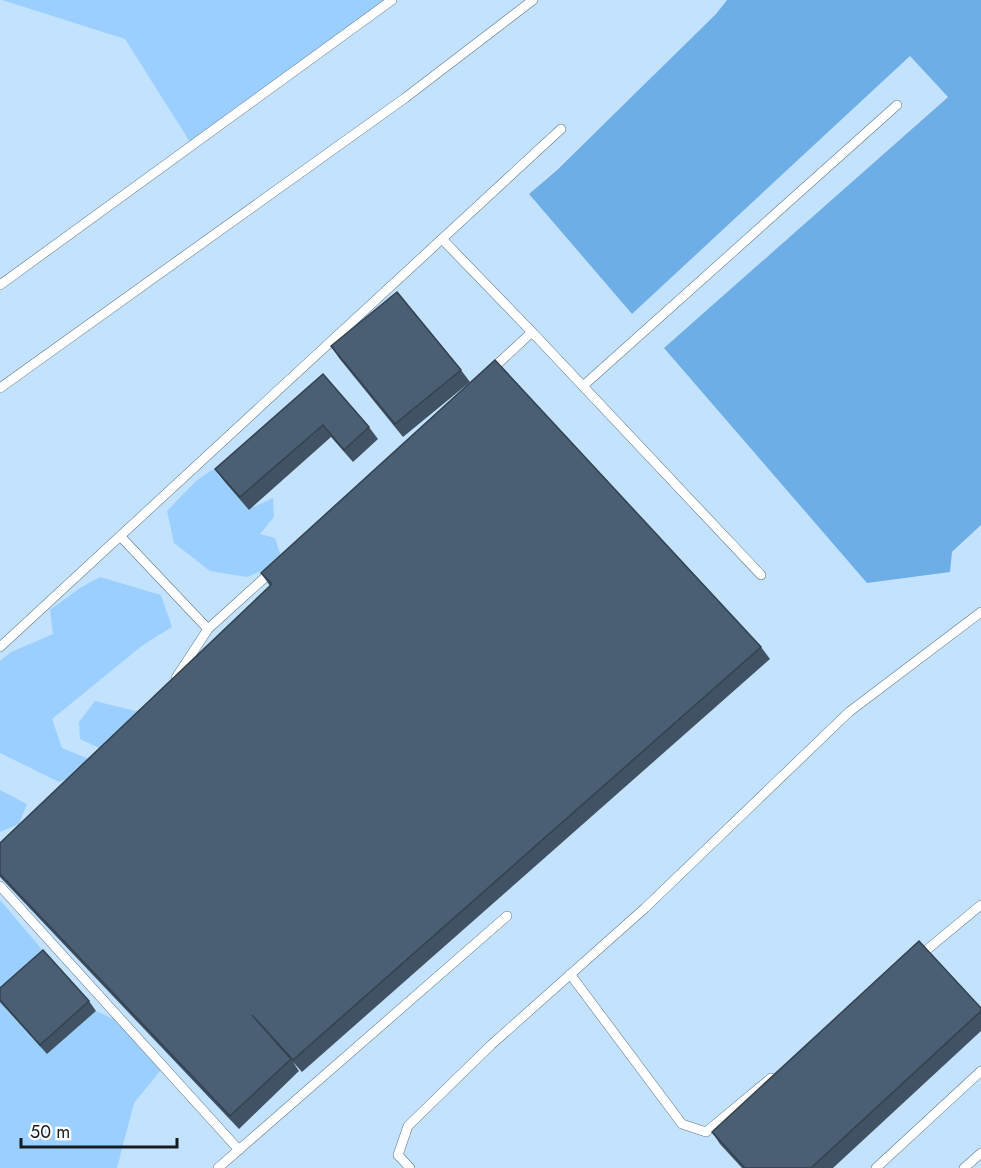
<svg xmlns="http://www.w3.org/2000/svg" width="981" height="1168" font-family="Jost,sans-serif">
<rect width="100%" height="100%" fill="#d7eafc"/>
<polygon fill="#c3e2fd" points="0,0 727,0 716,14 609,119 529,194 632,314 909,55 948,96 664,348 952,553 981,525 981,1168 0,1168"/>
<g fill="#9bcfff">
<polygon points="2,0 386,0 190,142 125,39"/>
<polygon points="238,468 224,481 249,509 273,498 274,517 260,534 275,538 283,562 247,577 210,571 174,543 167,511 196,481 212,470"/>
<polygon points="100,577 161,595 172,627 143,645 52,719 62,748 89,759 87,772 59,782 0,753 0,661 11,652 53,634 50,610 80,588"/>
<polygon points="95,701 135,711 141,710 101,749 80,739 79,722"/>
<polygon points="0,790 27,804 19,824 0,832"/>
<polygon points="0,900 50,959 47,1054 96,1011 122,1023 161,1070 134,1103 117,1168 0,1168"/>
</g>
<polygon fill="#6eaee7" points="727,0 981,0 981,525 952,552 950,572 867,583 664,348 948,97 910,56 632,314 529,194 558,169 716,14"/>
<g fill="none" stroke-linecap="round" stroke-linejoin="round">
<g stroke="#5f7488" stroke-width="10">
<g id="lane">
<polyline points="442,239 532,332 761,575"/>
<polyline points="0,285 392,0"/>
<polyline points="490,371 532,332"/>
<polyline points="583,386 897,105"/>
<polyline points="0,388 405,98 533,0"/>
<polyline points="121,537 208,629"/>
<polyline points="0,647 561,129"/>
<polyline points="176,678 208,629 272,571"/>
<polyline points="0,886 239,1150"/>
<polyline points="918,957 981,905"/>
<polyline points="570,974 682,1124 706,1132 771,1078"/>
<polyline points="218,1168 507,916"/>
<polyline points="410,1168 398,1155 408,1126 491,1045 645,908 849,712 981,612"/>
<polyline points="876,1168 981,1071"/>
<polyline points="964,1168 981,1153"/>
</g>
</g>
<use href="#lane" stroke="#fff" stroke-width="9"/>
</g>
<g fill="#405263">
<polygon points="331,346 461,370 470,382 403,437 339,358"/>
<polygon points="323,374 369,427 378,439 353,462 331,437 249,510 224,481 215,469"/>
<polygon points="261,573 761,647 770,659 302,1072 293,1062 299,1071 239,1129 0,877 0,843 270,586"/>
<polygon points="0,988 89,1001 96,1011 47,1054 0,1002"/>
<polygon points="981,1008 981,1031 833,1168 742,1168 720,1144 712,1132"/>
</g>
<g fill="#4a5f73" stroke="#344250" stroke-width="1.5">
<polygon points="397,292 461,370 395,424 331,346"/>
<polygon points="495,360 761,647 293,1060 252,1015 291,1059 230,1116 0,874 0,843 272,584 261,573"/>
<polygon points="323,374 369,427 344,450 323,425 240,497 215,469"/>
<polygon points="919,941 981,1008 981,1011 811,1168 745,1168 712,1132"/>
<polygon points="43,950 89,1001 40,1045 0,1000 0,988"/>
</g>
<path d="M21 1138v9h156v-9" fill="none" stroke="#141d24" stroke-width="3"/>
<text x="30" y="1138" font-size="18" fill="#141d24" stroke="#ffffff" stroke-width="4.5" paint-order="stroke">50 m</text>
</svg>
